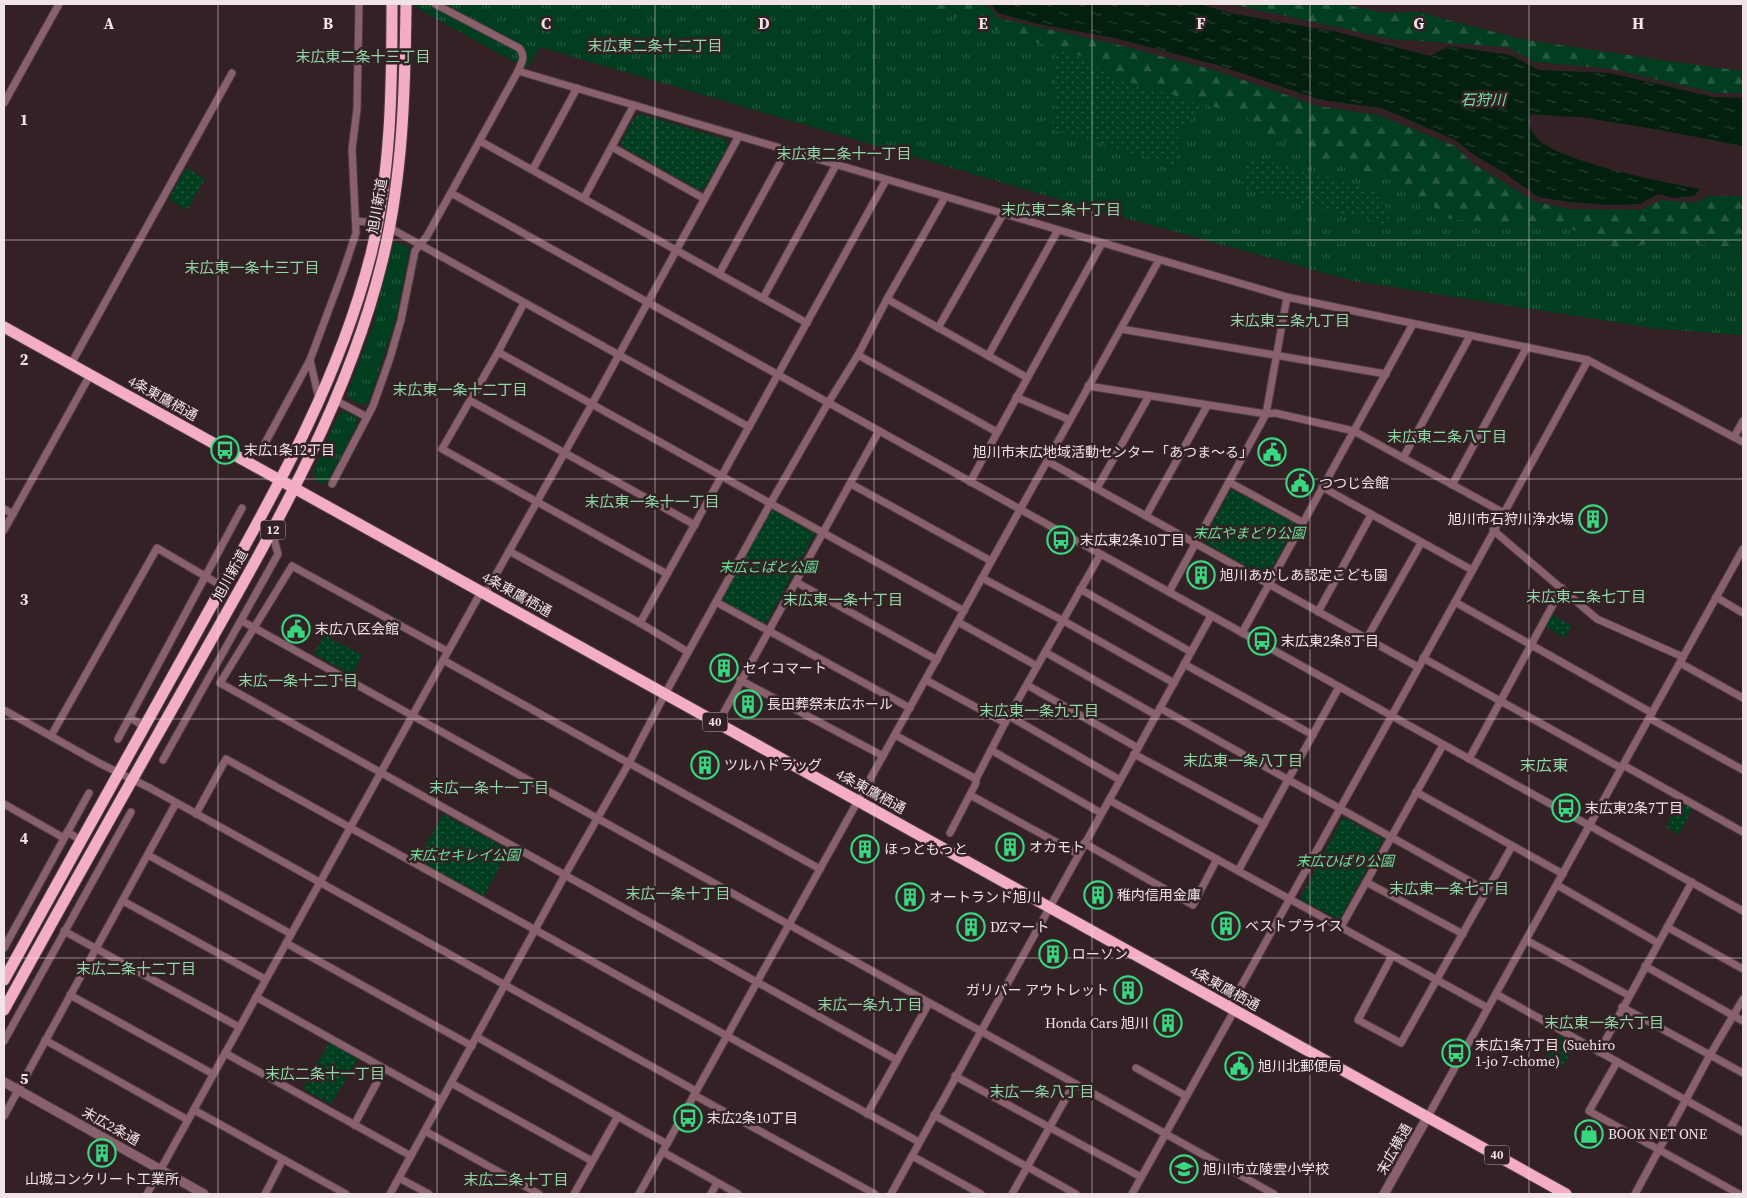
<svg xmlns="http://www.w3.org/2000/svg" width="1747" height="1198" font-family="'Source Serif 4','Noto Sans JP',serif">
<defs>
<pattern id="grass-tufts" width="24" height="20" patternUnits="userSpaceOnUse" patternTransform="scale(1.25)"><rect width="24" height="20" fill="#013d1f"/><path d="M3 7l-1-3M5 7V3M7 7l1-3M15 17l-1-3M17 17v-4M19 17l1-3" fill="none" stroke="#265940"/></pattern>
<pattern id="forest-firs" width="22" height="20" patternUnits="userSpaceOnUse" patternTransform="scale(1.25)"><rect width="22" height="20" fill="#013d1f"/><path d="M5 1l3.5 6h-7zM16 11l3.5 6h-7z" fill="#265940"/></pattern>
<pattern id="park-dots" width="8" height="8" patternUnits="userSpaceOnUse" patternTransform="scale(1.25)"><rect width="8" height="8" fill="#013d1f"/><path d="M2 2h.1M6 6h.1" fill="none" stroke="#265940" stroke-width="1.8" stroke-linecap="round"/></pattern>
<pattern id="water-ripples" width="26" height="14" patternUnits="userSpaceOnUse" patternTransform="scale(1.25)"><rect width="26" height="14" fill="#031f0e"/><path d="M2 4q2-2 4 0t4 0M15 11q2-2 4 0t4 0" fill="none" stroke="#283f31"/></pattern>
</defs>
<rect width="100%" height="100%" fill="#332126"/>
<g fill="url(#grass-tufts)">
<polygon points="410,4 913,4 1081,56 1109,76 1248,117 1251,129 1307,149 1326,167 1337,163 1401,182 1412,200 1429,201 1443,218 1571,229 1615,249 1632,249 1657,237 1735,249 1743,256 1743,335 1658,329 1354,281 1082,206 540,47 527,68 507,58"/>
<polygon points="392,241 410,247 396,319 369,402 362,405 350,399 347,393 374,322"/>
<polygon points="344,411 357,417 358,423 328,482 322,484 316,480 313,472 338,415"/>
</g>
<g fill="url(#forest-firs)">
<polygon points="913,4 983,4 990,8 998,18 1115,44 1217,71 1318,106 1378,115 1455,146 1472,163 1536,202 1568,209 1640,210 1661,200 1694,203 1709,196 1743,196 1743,256 1735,249 1658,237 1632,249 1615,249 1571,229 1443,218 1429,201 1412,200 1401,182 1337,163 1326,167 1311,162 1307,149 1251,129 1248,117 1109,76 1081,56"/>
<polygon points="1231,4 1344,4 1385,13 1418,12 1521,39 1675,62 1743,71 1743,93 1716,93 1612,69 1535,62 1507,47 1390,39"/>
</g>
<g fill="url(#park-dots)">
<path d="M 1057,49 L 1081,56 L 1109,76 L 1207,107 C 1183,124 1172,136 1181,167 L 1051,129 L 1057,100 L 1057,84 L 1053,71 Z"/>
<polygon points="641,114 727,140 728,146 704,188 699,190 623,147 621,142 635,116"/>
<polygon points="1253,159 1260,159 1373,190 1393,217 1384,224 1240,187 1245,166"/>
<polygon points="186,168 205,179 187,210 169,199"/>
<polygon points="1231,489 1296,524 1267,577 1203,542"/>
<polygon points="771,509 815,534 765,625 721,601"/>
<polygon points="1548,613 1572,626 1564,638 1542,624"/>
<polygon points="324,635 362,655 352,675 314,654"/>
<polygon points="1681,797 1694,805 1679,834 1666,827"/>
<polygon points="443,814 509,850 484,896 418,860"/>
<polygon points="1343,817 1383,839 1339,920 1300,899"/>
<polygon points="1561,1033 1576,1042 1563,1066 1547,1056"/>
<polygon points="329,1043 358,1059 331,1104 303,1089"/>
</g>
<path fill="url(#water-ripples)" d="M 989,4 L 1198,4 L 1235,14 L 1337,32 L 1430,56 L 1449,46 L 1510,55 L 1539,70 L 1610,73 L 1714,97 L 1743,98 L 1743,146 L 1660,130 L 1587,118 L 1531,114 L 1528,122 C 1530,127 1532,132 1535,136 C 1553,161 1668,183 1700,189 L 1694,196 L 1672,198 L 1658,194 L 1640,204 L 1608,205 L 1570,202 L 1538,197 L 1506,174 L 1473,154 L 1455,140 L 1382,108 L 1321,100 L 1217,65 L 1119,39 L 1039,24 L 997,13 L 993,6 Z"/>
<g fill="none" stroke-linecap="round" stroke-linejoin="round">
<g stroke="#4e3c41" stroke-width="9">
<g id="minor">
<polyline points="518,71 1287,297 1588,360 1743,442"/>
<polyline points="4,103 59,4"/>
<polyline points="480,141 807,323"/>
<polyline points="612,147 703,198"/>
<polyline points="533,169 577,88"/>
<polyline points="451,193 1743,911"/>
<polyline points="584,198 634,105"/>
<polyline points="356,221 377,223"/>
<polyline points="390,228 749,427"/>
<polyline points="719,274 787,150"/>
<polyline points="763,298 836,165"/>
<polyline points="887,299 1026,377"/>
<polyline points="524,303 498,352 442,449 667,574"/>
<polyline points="938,328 1003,214"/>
<polyline points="1121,329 1386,374"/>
<polyline points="498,352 964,611"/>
<polyline points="858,355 997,432"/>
<polyline points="988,356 1058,230"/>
<polyline points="310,360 319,399"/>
<polyline points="71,364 232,73"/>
<polyline points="1088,386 1266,414 1275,413 1354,431 1504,513"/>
<polyline points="1016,397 1070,420"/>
<polyline points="335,400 367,417"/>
<polyline points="471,401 695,525"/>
<polyline points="1734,437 1743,421"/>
<polyline points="264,445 310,360 344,269 356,233 352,149 357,109 359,4"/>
<polyline points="1403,458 1470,336"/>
<polyline points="1047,461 1418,667"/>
<polyline points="970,482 1102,243"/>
<polyline points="1229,482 1302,522"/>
<path d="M 332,484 L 373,406 L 390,358 L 401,320 L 415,251 L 427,236 L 518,71 C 522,62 526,56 519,48 L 435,4"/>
<polyline points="851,484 991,561"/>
<polyline points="1452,485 1527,347"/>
<polyline points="1322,487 1472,570"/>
<polyline points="1097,488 1149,396"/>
<polyline points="4,509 13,514"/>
<polyline points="1146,516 1207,406"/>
<polyline points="4,530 90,375"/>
<polyline points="1493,530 1597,619 1683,657"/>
<polyline points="509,551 640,623 688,652"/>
<polyline points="982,578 1062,620 1174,683"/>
<polyline points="796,582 937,660"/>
<polyline points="1080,589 1191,652"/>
<polyline points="1169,592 1266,414 1287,297"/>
<polyline points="485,594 592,404 739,136"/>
<polyline points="1716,597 1743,613"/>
<polyline points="716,602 910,708"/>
<polyline points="1455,602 1652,713"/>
<polyline points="1318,612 1371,515"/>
<polyline points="242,621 1274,1194"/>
<polyline points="958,622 1037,666"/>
<polyline points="640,623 886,180"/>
<polyline points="1242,633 1413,324"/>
<polyline points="1367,638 1421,543"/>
<polyline points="447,651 292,566 220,683 897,1060"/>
<polyline points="1045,652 1156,715"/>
<polyline points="1423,658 1621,768"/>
<polyline points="443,660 820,869"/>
<polyline points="1680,663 1743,698"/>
<polyline points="1184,664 1313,735"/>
<polyline points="740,680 883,756"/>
<polyline points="926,680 1005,723"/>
<polyline points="1027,685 1138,748"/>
<polyline points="1160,708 1486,890"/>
<polyline points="4,710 99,763 150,788 696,1091"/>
<polyline points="1009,716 1120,780"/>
<polyline points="130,718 144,726"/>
<polyline points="1649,718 1743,770"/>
<polyline points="718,723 879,431"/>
<polyline points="895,735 976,779"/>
<polyline points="51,736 157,548 222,586"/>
<polyline points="118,739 242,508"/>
<polyline points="991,750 1101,813"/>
<polyline points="1134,754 1264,824"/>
<polyline points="1469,759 1562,588"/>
<polyline points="163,760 278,554 272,531"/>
<polyline points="1623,765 1743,832"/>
<polyline points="1416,792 1563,874"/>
<polyline points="970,795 1078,854"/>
<polyline points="1109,800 1488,1008"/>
<polyline points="4,804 64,838"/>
<polyline points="196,814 226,759 919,1142"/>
<polyline points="67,832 81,840"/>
<polyline points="950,833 976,783 976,779 1005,723 1100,555"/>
<polyline points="1084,843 1193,905 1217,859"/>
<polyline points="148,855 291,934"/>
<polyline points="1238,871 1339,687"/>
<polyline points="1366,882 1463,934"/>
<polyline points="1557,885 1658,943"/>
<polyline points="123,901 265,979"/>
<polyline points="1341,927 1443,745"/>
<polyline points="1667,927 1743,969"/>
<polyline points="64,931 239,1027"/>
<polyline points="1526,940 1628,995"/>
<polyline points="286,943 472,1046"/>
<polyline points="4,948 89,793"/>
<polyline points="1392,956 1358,1020 1401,1043 1512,846"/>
<polyline points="1645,966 1743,1021"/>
<polyline points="1496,994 1743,1132"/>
<polyline points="70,995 213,1074"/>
<polyline points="256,997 441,1100"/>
<polyline points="1622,1007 1743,1073"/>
<polyline points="1229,1008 1455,602 1588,360"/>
<polyline points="477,1037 667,1144"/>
<polyline points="45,1040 188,1120"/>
<polyline points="4,1041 131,812"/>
<polyline points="1599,1052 1692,882"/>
<polyline points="225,1053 411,1156"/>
<polyline points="1617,1062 1589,1111 1739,1194"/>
<polyline points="1136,1068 1186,1096"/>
<polyline points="955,1076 1141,1177"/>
<polyline points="451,1083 592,1161"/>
<polyline points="694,1095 875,1194"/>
<polyline points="194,1110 346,1194"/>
<polyline points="867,1114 929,1003"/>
<polyline points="934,1115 1076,1194"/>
<polyline points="4,1116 176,803"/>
<polyline points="1428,1116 1743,549"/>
<polyline points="354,1125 384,1069"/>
<polyline points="425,1131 539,1194"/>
<polyline points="663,1152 738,1194"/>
<polyline points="912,1156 981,1194"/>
<polyline points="399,1178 429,1194"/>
<polyline points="147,1194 481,592"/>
<polyline points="265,1194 283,1159"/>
<polyline points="390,1194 565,875 629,763 665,694 770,504 828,403 858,355 887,299 945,197"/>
<polyline points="574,1194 618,1116"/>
<polyline points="639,1194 1159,260"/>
<polyline points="711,1194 717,1183"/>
<polyline points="891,1194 1211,616"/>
<polyline points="1012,1194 1074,1084"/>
<polyline points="1132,1194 1234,1011"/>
<polyline points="1635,1194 1710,1055 1743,999"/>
</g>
</g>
<g stroke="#4e3c41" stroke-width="11">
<g id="tertiary">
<polyline points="4,1082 204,1194"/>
<polyline points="1384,1194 1428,1116"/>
</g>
</g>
<g stroke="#4e3c41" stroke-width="13">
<g id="trunk">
<polyline points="4,327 1566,1194"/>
<path d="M 4,980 C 70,861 135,742 202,623 C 268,504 337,388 371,254 C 391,172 392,88 392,4"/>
<path d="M 4,1010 C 68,892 135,775 201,658 C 272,532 347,404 382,262 C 403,177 405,91 406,4"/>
</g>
</g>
<use href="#minor" stroke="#89616d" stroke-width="7"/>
<use href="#tertiary" stroke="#89616d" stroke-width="9"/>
<use href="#trunk" stroke="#f4aec4" stroke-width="11"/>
</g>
<path fill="none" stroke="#f1e4e7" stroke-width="1" stroke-opacity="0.55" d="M 218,4 L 218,1194M 437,4 L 437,1194M 655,4 L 655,1194M 874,4 L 874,1194M 1092,4 L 1092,1194M 1310,4 L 1310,1194M 1529,4 L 1529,1194M 4,240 L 1743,240M 4,479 L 1743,479M 4,719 L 1743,719M 4,958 L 1743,958"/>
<defs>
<g id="bus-ring" transform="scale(1.4375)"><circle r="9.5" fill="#332126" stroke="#37d880" stroke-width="1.5"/><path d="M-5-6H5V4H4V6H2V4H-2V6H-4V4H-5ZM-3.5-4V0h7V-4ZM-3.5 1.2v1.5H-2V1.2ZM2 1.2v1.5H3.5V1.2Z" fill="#37d880"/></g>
<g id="civic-ring" transform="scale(1.4375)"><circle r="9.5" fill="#332126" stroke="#37d880" stroke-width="1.5"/><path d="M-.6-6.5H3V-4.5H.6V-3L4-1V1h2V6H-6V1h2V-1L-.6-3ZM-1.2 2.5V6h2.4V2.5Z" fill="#37d880"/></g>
<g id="building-ring" transform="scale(1.4375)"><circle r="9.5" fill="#332126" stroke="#37d880" stroke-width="1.5"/><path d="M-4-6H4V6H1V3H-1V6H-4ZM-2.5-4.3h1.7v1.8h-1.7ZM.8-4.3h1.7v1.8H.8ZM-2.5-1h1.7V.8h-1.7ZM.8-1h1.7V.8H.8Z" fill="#37d880"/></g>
<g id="shop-ring" transform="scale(1.4375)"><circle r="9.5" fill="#332126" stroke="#37d880" stroke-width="1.5"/><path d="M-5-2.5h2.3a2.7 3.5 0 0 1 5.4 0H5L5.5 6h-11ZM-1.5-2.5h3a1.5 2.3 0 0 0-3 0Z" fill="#37d880"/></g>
<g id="school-ring" transform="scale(1.4375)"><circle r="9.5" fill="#332126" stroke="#37d880" stroke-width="1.5"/><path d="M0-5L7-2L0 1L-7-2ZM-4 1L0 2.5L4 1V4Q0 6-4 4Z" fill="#37d880"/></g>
</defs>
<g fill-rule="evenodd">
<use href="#bus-ring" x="225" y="450"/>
<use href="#civic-ring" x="1272" y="452"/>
<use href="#civic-ring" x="1300" y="483"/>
<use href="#building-ring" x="1593" y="519"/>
<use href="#bus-ring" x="1061" y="540"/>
<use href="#building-ring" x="1201" y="575"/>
<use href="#civic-ring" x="296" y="629"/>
<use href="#bus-ring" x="1262" y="641"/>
<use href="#building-ring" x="724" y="668"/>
<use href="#building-ring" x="748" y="704"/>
<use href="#building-ring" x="705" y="765"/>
<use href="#bus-ring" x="1566" y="808"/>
<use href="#building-ring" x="1010" y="847"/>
<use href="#building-ring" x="865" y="849"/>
<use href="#building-ring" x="1098" y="895"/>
<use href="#building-ring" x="910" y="897"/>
<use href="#building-ring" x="1226" y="926"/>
<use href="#building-ring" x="971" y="927"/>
<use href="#building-ring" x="1053" y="954"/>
<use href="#building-ring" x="1128" y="990"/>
<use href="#building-ring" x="1168" y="1023"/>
<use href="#bus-ring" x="1456" y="1053"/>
<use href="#civic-ring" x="1239" y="1066"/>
<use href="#bus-ring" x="688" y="1118"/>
<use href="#shop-ring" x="1589" y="1134"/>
<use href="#building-ring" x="102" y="1153"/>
<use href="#school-ring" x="1184" y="1169"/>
</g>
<g text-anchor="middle" stroke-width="5" stroke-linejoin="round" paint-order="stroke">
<g fill="#332126" stroke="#b8aaad" stroke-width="1">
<rect x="260.5" y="520.5" width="25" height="19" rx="4"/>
<rect x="702.5" y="712.5" width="25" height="19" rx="4"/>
<rect x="1484.5" y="1145.5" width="25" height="19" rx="4"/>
</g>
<g font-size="12" font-weight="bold" fill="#f1e4e7">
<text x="273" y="534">12</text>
<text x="715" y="726">40</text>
<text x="1497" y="1159">40</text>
</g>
<g font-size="14" fill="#f1e4e7" stroke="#332126">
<text transform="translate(377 206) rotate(-80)" y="5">旭川新道</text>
<text transform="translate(163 398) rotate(29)" y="5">4条東鷹栖通</text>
<text transform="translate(230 575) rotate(-61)" y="5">旭川新道</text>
<text transform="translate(517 594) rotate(29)" y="5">4条東鷹栖通</text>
<text transform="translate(871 791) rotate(29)" y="5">4条東鷹栖通</text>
<text transform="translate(1225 988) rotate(29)" y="5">4条東鷹栖通</text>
<text transform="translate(111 1126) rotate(29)" y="5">末広2条通</text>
<text transform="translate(1394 1149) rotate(-61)" y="5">末広横通</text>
</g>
<g font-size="14" fill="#f1e4e7" stroke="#332126" text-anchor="start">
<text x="244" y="455">末広1条12丁目</text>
<text x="1253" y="457" text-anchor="end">旭川市末広地域活動センター「あつま〜る」</text>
<text x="1319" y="488">つつじ会館</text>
<text x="1574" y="524" text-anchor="end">旭川市石狩川浄水場</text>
<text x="1080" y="545">末広東2条10丁目</text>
<text x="1220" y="580">旭川あかしあ認定こども園</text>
<text x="315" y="634">末広八区会館</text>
<text x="1281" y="646">末広東2条8丁目</text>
<text x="743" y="673">セイコマート</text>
<text x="767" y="709">長田葬祭末広ホール</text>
<text x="724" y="770">ツルハドラッグ</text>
<text x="1585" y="813">末広東2条7丁目</text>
<text x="1029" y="852">オカモト</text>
<text x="884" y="854">ほっともっと</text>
<text x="1117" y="900">稚内信用金庫</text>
<text x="929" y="902">オートランド旭川</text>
<text x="1245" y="931">ベストプライス</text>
<text x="990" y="932">DZマート</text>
<text x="1072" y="959">ローソン</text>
<text x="1109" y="995" text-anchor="end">ガリバー アウトレット</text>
<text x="1149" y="1028" text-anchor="end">Honda Cars 旭川</text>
<text x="1475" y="1050">末広1条7丁目 (Suehiro<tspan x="1475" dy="16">1-jo 7-chome)</tspan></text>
<text x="1258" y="1071">旭川北郵便局</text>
<text x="707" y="1123">末広2条10丁目</text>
<text x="1608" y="1139">BOOK NET ONE</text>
<text x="1203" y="1174">旭川市立陵雲小学校</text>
<text x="102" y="1184" text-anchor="middle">山城コンクリート工業所</text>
</g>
<g font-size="14" font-style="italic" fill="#6be197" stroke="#332126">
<text x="1249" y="538">末広やまどり公園</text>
<text x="768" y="572">末広こばと公園</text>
<text x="464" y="860">末広セキレイ公園</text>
<text x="1345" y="866">末広ひばり公園</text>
</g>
<g font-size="15" fill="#90d8a7" stroke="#332126">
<text x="655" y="51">末広東二条十二丁目</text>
<text x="363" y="62">末広東二条十三丁目</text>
<text x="844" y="159">末広東二条十一丁目</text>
<text x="1061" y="215">末広東二条十丁目</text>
<text x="252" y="273">末広東一条十三丁目</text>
<text x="1290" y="326">末広東二条九丁目</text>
<text x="460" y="395">末広東一条十二丁目</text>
<text x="1447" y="442">末広東二条八丁目</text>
<text x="652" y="507">末広東一条十一丁目</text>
<text x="1586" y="602">末広東二条七丁目</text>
<text x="843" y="605">末広東一条十丁目</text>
<text x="298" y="686">末広一条十二丁目</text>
<text x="1039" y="716">末広東一条九丁目</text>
<text x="1243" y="766">末広東一条八丁目</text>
<text x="489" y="793">末広一条十一丁目</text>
<text x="1449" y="894">末広東一条七丁目</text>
<text x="678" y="899">末広一条十丁目</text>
<text x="136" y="974">末広二条十二丁目</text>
<text x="870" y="1010">末広一条九丁目</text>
<text x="1604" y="1028">末広東一条六丁目</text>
<text x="325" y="1079">末広二条十一丁目</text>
<text x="1042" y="1097">末広一条八丁目</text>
<text x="516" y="1185">末広二条十丁目</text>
</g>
<g font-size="15" font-style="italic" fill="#6fe59b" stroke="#332126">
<text x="1483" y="105">石狩川</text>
</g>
<g font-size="16" fill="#90d8a7" stroke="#332126">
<text x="1544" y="771">末広東</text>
</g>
</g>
<g font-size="16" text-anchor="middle" font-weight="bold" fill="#f1e4e7" stroke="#332126" stroke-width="5" stroke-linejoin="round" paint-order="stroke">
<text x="109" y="29">A</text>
<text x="328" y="29">B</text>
<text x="546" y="29">C</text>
<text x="764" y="29">D</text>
<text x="983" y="29">E</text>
<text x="1201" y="29">F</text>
<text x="1419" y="29">G</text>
<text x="1638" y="29">H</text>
<text x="24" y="125">1</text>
<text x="24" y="365">2</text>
<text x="24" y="605">3</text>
<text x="24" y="844">4</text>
<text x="24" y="1084">5</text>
</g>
<rect width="1747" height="1198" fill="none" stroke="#f1e4e7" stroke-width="10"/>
</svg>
